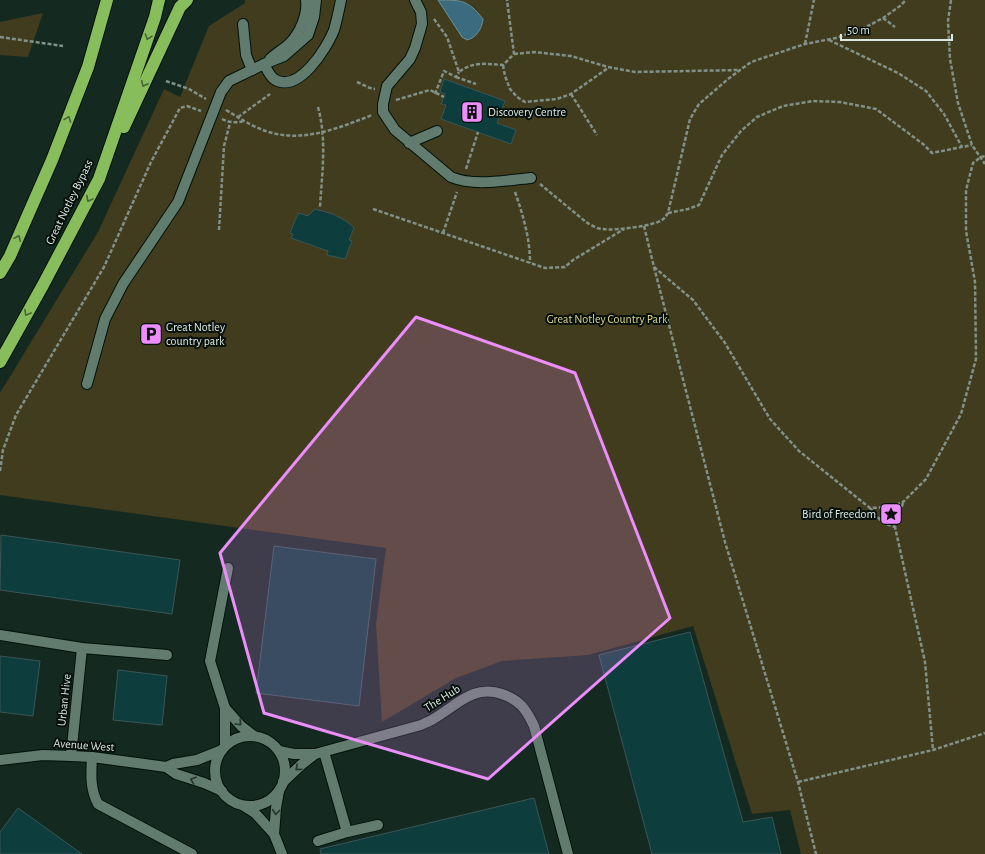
<svg xmlns="http://www.w3.org/2000/svg" width="985" height="854" font-family="'Alegreya Sans',sans-serif">
<rect width="100%" height="100%" fill="#142a20"/>
<g fill="#413c1d">
<polygon points="245,0 985,0 985,854 801,854 790,810 752,814 693,626 588,655 502,661 456,678 382,722 376,624 386,548 0,495 0,393 98,232 164,89 180,97 209,26 245,3"/>
<polygon points="43,13 28,57 0,55 0,22"/>
</g>
<path fill="#3b6b7f" stroke="#6b919d" d="M 438,0 C 462,0 468,0 483,19 C 482,29 476,38 467,40 L 462,37 Z"/>
<g fill="#0e3d3d" stroke="#3a5656">
<polygon points="444,79 505,101 497,123 516,130 511,144 441,119 446,105 441,104 445,94 440,92"/>
<polygon points="315,209 333,214 346,221 354,228 349,240 352,241 345,259 327,255 328,251 291,238 293,234 290,233 296,218 299,213 308,216"/>
<polygon points="1,535 180,560 172,614 0,590"/>
<polygon points="274,546 376,559 359,706 256,693"/>
<polygon points="690,632 743,822 772,817 781,854 652,854 599,655"/>
<polygon points="0,656 40,661 33,716 0,712"/>
<polygon points="118,670 167,676 162,725 113,720"/>
<polygon points="534,798 549,854 321,854 320,849"/>
<polygon points="18,808 82,854 0,854 0,832"/>
</g>
<g fill="none" stroke-linecap="round" stroke-linejoin="round">
<g stroke="#00120a" stroke-width="12">
<g id="minor">
<path d="M 415,0 L 421,12 L 422,24 L 415,48 L 410,59 L 387,86 L 383,104 L 383,112 L 395,130 L 451,177 C 475,187 506,180 531,178"/>
<polyline points="243,24 246,55 252,70"/>
<path d="M 270,59 C 276,53 284,49 290,43 C 300,33 308,14 306,0"/>
<path d="M 264,64 C 266,68 270,76 274,79 C 298,95 327,48 334,30 C 337,20 339,10 341,0"/>
<polyline points="409,143 437,131"/>
<polyline points="87,384 105,319 123,284 178,202 221,92 229,81 264,64 284,56 308,35 314,17 316,0"/>
<polyline points="0,635 82,648 167,655"/>
<polyline points="225,708 241,726 254,736"/>
<circle cx="250" cy="771" r="35"/>
<polyline points="225,746 225,708 210,661 228,568"/>
<path d="M 279,751 L 294,754 L 315,754 L 421,725 C 426,722 431,721 435,718 C 457,705 474,684 502,694 C 520,700 526,709 534,726 L 568,854"/>
<polyline points="71,756 82,648"/>
<path d="M 92,757 C 91,774 90,789 98,804 L 192,854"/>
<polyline points="0,760 43,755 71,756 92,757 137,763 166,767 176,774 204,783 222,791"/>
<polyline points="166,767 173,764 197,760 222,750"/>
<polyline points="283,782 301,765 315,754"/>
<polyline points="279,791 276,808 274,834 282,854"/>
<polyline points="244,806 255,813 274,834"/>
<polyline points="347,832 378,825"/>
<polyline points="318,841 347,832 324,752"/>
</g>
</g>
<g stroke="#00120a" stroke-width="14">
<g id="highway">
<polyline points="124,127 180,7 187,0"/>
<polyline points="0,273 10,256 52,160 88,67 107,0"/>
<polyline points="0,362 43,285 99,179 155,17 159,0"/>
</g>
</g>
<g stroke="#809189" stroke-width="2.5" stroke-dasharray="4 2" stroke-linecap="butt">
<polyline points="951,0 948,21 950,59 958,103 972,145 985,164"/>
<polyline points="883,18 895,27"/>
<path d="M 434,19 L 447,37 L 459,72 C 473,61 487,64 503,65 L 514,54 L 507,0"/>
<polyline points="0,37 63,46"/>
<polyline points="829,40 898,73 926,91 944,114 962,147"/>
<polyline points="805,44 814,0"/>
<polyline points="514,54 534,52 571,56 608,67 635,72 740,70"/>
<polyline points="503,65 505,76 510,89 517,97 525,102 557,99 571,94 608,68"/>
<polyline points="456,77 476,84"/>
<polyline points="166,81 189,89 206,99"/>
<polyline points="357,82 370,88 375,89"/>
<polyline points="435,94 444,71 456,77 459,72"/>
<polyline points="571,94 597,135"/>
<polyline points="396,100 430,90 444,97"/>
<path d="M 318,107 C 327,140 322,173 320,207"/>
<path d="M 226,110 C 236,116 245,122 256,127 C 295,146 334,130 372,115"/>
<polyline points="238,117 270,94"/>
<path d="M 222,119 C 230,123 236,123 245,121"/>
<polyline points="466,169 478,132"/>
<path d="M 540,184 L 586,222 C 591,225 597,229 603,229 C 614,231 653,226 662,220 C 665,218 666,216 668,213 L 690,119 L 699,104 L 728,79 L 751,62 L 805,44 L 836,38 L 866,27 L 883,18 L 900,6 L 906,0"/>
<path d="M 515,192 C 523,215 530,238 530,263"/>
<polyline points="373,209 545,268 565,267 573,260 624,229"/>
<polyline points="668,213 688,209 699,205 722,155 741,131 757,117 783,106 813,101 840,102 876,109 923,144 932,153 972,145"/>
<polyline points="644,226 654,267 725,542 798,782 816,854"/>
<polyline points="219,230 224,146 230,123"/>
<polyline points="443,233 457,192"/>
<polyline points="654,267 693,300 725,343 770,419 799,451 870,508 890,507 903,502 926,479 961,414 976,359 975,282 966,231 966,190 973,163 981,157 985,156"/>
<polyline points="0,471 3,450 16,415 104,267 151,162 180,108 187,106 201,111"/>
<polyline points="903,503 895,527 925,662 933,750"/>
<polyline points="870,508 883,523 895,527"/>
<polyline points="798,782 933,750 985,733"/>
</g>
<use href="#minor" stroke="#627b6f" stroke-width="10"/>
<use href="#highway" stroke="#87bd5a" stroke-width="12"/>
</g>
<defs><path id="oneway-chevron" d="M-2-3.5L2.5 0L-2 3.5" fill="none" stroke-width="1.6" stroke-linecap="round" stroke-linejoin="round"/></defs>
<g stroke="#476633">
<use href="#oneway-chevron" transform="translate(148 37) rotate(109)"/>
<use href="#oneway-chevron" transform="translate(144 84) rotate(116)"/>
<use href="#oneway-chevron" transform="translate(68 119) rotate(-69)"/>
<use href="#oneway-chevron" transform="translate(89 199) rotate(118)"/>
<use href="#oneway-chevron" transform="translate(18 238) rotate(-66)"/>
<use href="#oneway-chevron" transform="translate(27 313) rotate(119)"/>
</g>
<g stroke="#27352f">
<use href="#oneway-chevron" transform="translate(239 723) rotate(46)"/>
<use href="#oneway-chevron" transform="translate(298 768) rotate(138)"/>
<use href="#oneway-chevron" transform="translate(193 780) rotate(-161)"/>
<use href="#oneway-chevron" transform="translate(276 812) rotate(95)"/>
</g>
<path fill="#eb8dfb" fill-opacity="0.2" stroke="#eb8dfb" stroke-width="3" stroke-linejoin="round" d="M 416,317 L 575,373 L 670,618 L 488,779 L 264,713 L 220,553 Z"/>
<defs>
<g id="building-square" transform="scale(1.15)"><rect x="-9" y="-9" width="18" height="18" rx="4" fill="#eb8dfb" stroke="#07100c"/><path d="M-4-6H4V6H1V3H-1V6H-4ZM-2.5-4.3h1.7v1.8h-1.7ZM.8-4.3h1.7v1.8H.8ZM-2.5-1h1.7V.8h-1.7ZM.8-1h1.7V.8H.8Z" fill="#111"/></g>
<g id="parking-square" transform="scale(1.15)"><rect x="-9" y="-9" width="18" height="18" rx="4" fill="#eb8dfb" stroke="#07100c"/><path d="M-3.5-5.5H1a3.5 3.5 0 0 1 0 7H-1V5.5H-3.5ZM-1-3.4V-.6H.8a1.4 1.4 0 0 0 0-2.8Z" fill="#111"/></g>
<g id="sight-square" transform="scale(1.15)"><rect x="-9" y="-9" width="18" height="18" rx="4" fill="#eb8dfb" stroke="#07100c"/><path d="M0-6L1.8-2.2L6-1.7L2.9 1.2L3.7 5.4L0 3.3L-3.7 5.4L-2.9 1.2L-6-1.7L-1.8-2.2Z" fill="#111"/></g>
</defs>
<g fill-rule="evenodd">
<use href="#building-square" x="472" y="112"/>
<use href="#parking-square" x="151" y="334"/>
<use href="#sight-square" x="891" y="514"/>
</g>
<g text-anchor="middle" stroke-width="4" stroke-linejoin="round" paint-order="stroke">
<g font-size="12" fill="#dce9e2" stroke="#07100c" text-anchor="start">
<text x="488" y="116">Discovery Centre</text>
<text x="166" y="331">Great Notley<tspan x="166" dy="14">country park</tspan></text>
<text x="876" y="518" text-anchor="end">Bird of Freedom</text>
</g>
<g font-size="12" fill="#dce9e2" stroke="#07100c">
<text transform="translate(69 202) rotate(-64)" y="4">Great Notley Bypass</text>
<text transform="translate(442 698) rotate(-32)" y="4">The Hub</text>
<text transform="translate(64 700) rotate(-84)" y="4">Urban Hive</text>
<text transform="translate(84 745) rotate(4)" y="4">Avenue West</text>
</g>
<g font-size="12" fill="#dcd28b" stroke="#07100c">
<text x="607" y="323">Great Notley Country Park</text>
</g>
</g>
<path d="M841 34v6h111v-6" fill="none" stroke="#dce9e2" stroke-width="2"/>
<text x="847" y="34" font-size="12" fill="#dce9e2" stroke="#07100c" stroke-width="3" paint-order="stroke">50 m</text>
</svg>
